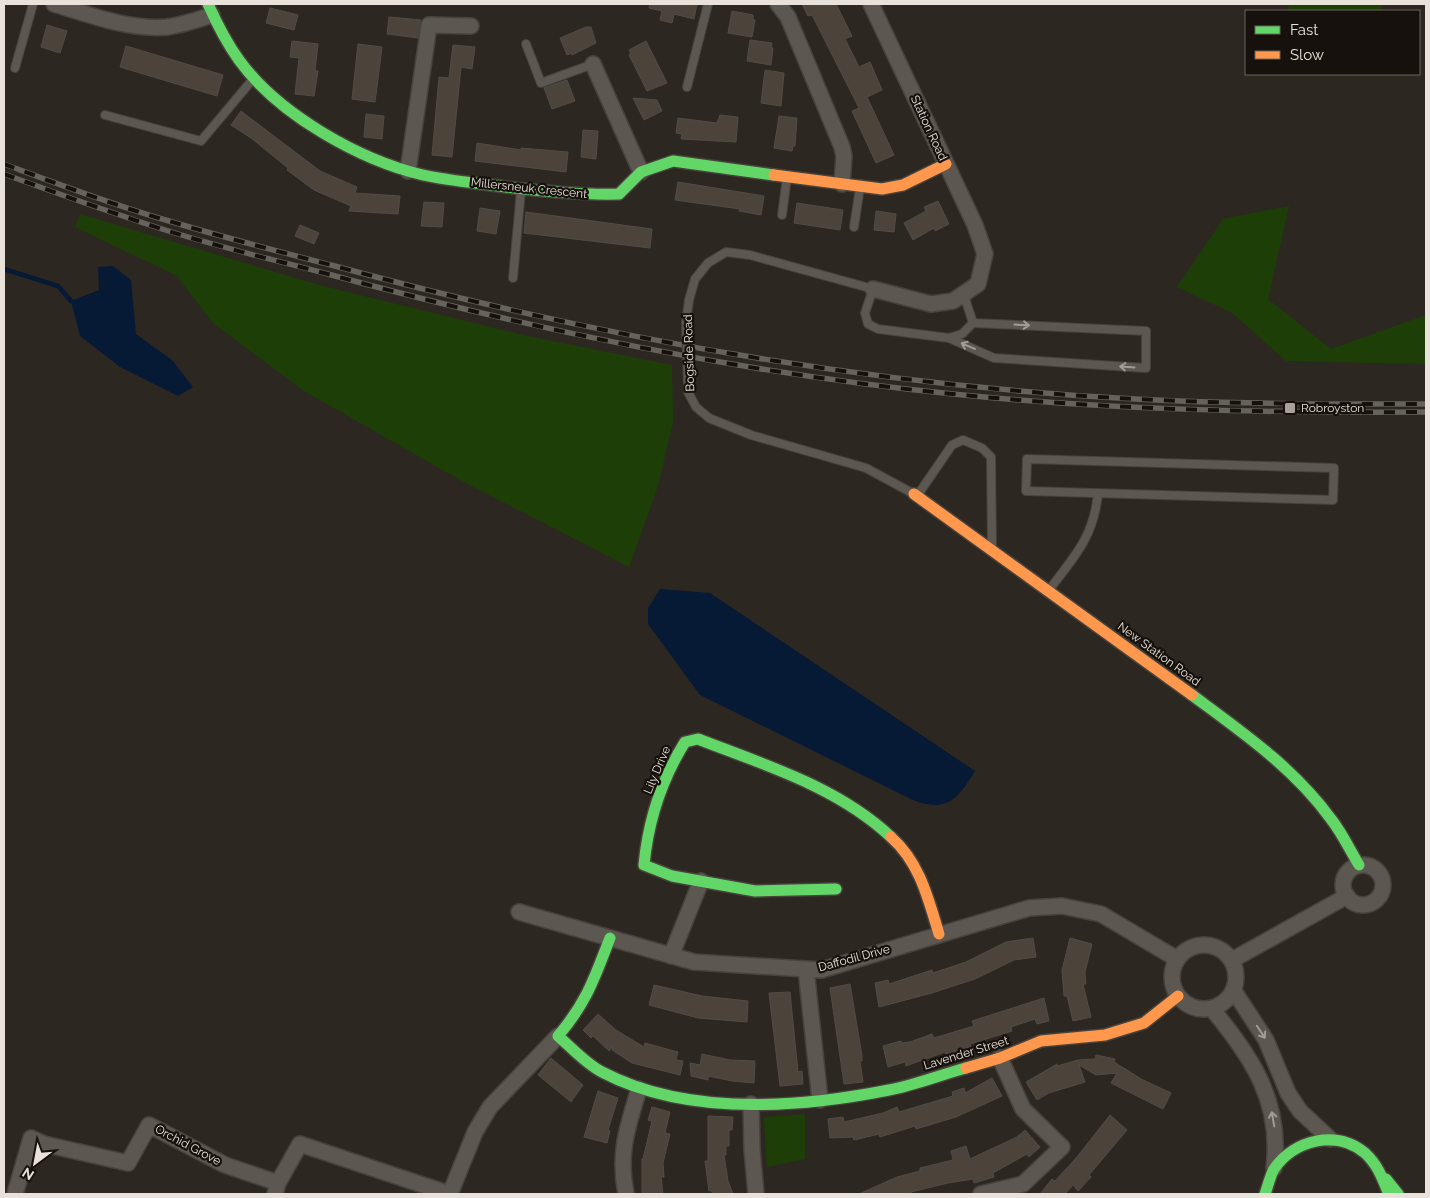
<svg xmlns="http://www.w3.org/2000/svg" width="1430" height="1198" font-family="Raleway,sans-serif">
<rect width="100%" height="100%" fill="#2d2721"/>
<g fill="#1d3f07">
<polygon points="1288,4 1382,4 1381,11 1289,11"/>
<polygon points="1289,206 1268,299 1331,349 1426,315 1426,364 1286,361 1232,313 1177,287 1223,219"/>
<polygon points="80,214 319,285 523,335 672,365 673,422 658,486 629,567 460,480 304,391 213,323 177,276 75,227"/>
<polygon points="805,1114 805,1159 767,1167 764,1117"/>
</g>
<g fill="#061935">
<polygon points="113,266 131,280 136,334 172,360 193,387 178,396 120,367 80,336 71,301 99,290 98,267"/>
<path d="M 660,589 L 710,593 L 975,771 C 958,799 947,813 913,800 L 700,695 L 648,624 L 648,608 Z"/>
</g>
<g fill="none" stroke-linecap="round" stroke-linejoin="round">
<polyline stroke="#061935" stroke-width="4.5" points="4,269 58,286 71,301"/>
</g>
<g fill="#4c443a" stroke="#504c46">
<polygon points="650,4 697,4 694,19 674,14 672,23 660,20 662,11 649,8"/>
<polygon points="802,4 836,4 852,36 845,39 859,67 870,62 882,90 867,97 894,155 876,163 852,111 859,108 812,15 808,16"/>
<polygon points="270,8 298,15 294,30 266,23"/>
<polygon points="732,11 753,15 753,20 755,20 752,37 728,33"/>
<polygon points="389,17 421,20 418,38 387,34"/>
<polygon points="47,25 67,31 60,53 41,47"/>
<polygon points="586,27 591,27 596,43 572,55 572,53 567,55 560,38"/>
<polygon points="750,40 772,43 771,48 773,48 771,65 747,61"/>
<polygon points="292,41 318,44 315,71 318,71 314,96 295,94 299,58 290,57"/>
<polygon points="646,41 667,83 647,91 629,55 631,54 629,50"/>
<polygon points="358,44 382,47 375,102 352,99"/>
<polygon points="453,45 475,47 472,69 461,67 452,157 432,155 439,77 449,78"/>
<polygon points="126,46 223,75 217,96 120,67"/>
<polygon points="765,70 784,73 781,106 761,103"/>
<polygon points="567,80 575,101 552,109 544,88"/>
<polygon points="633,98 657,100 662,111 644,120"/>
<polygon points="241,111 320,171 357,187 355,193 400,196 398,214 349,211 351,206 314,190 287,170 288,168 251,138 231,125"/>
<polygon points="366,114 384,116 382,139 364,137"/>
<polygon points="720,115 738,117 736,142 681,139 682,134 676,133 678,118 717,123"/>
<polygon points="779,116 797,118 795,146 793,146 792,151 774,148"/>
<polygon points="583,130 598,131 596,159 581,157"/>
<polygon points="477,143 521,150 521,148 568,152 566,172 475,161"/>
<polygon points="678,182 764,196 761,215 739,211 740,209 675,200"/>
<polygon points="938,201 949,224 935,231 934,228 913,240 904,223 926,211 924,207"/>
<polygon points="424,202 444,203 442,227 421,226"/>
<polygon points="797,203 843,210 840,230 794,223"/>
<polygon points="480,208 500,211 496,234 477,231"/>
<polygon points="876,211 896,214 894,232 874,230"/>
<polygon points="526,212 652,229 650,248 524,233"/>
<polygon points="300,225 319,233 314,244 295,236"/>
<polygon points="1033,938 1036,957 1014,960 975,979 932,993 879,1007 875,983 888,980 889,984 932,970 933,973 966,962 1006,942"/>
<polygon points="1070,938 1092,944 1085,972 1086,984 1083,984 1091,1017 1073,1021 1067,996 1064,996 1062,970"/>
<polygon points="850,984 862,1056 862,1061 860,1061 863,1082 844,1084 830,988"/>
<polygon points="654,985 702,996 748,1001 747,1022 698,1018 649,1005"/>
<polygon points="790,992 798,1072 802,1071 803,1084 780,1086 769,993"/>
<polygon points="1044,998 1049,1021 1037,1024 1035,1019 1011,1027 1012,1031 970,1044 971,1047 966,1048 967,1052 954,1056 953,1052 946,1054 945,1052 906,1066 905,1062 888,1067 883,1046 901,1041 902,1043 910,1042 932,1034 934,1038 974,1026 972,1021"/>
<polygon points="598,1014 616,1030 644,1047 645,1043 678,1052 676,1060 683,1061 680,1075 632,1063 612,1050 613,1045 609,1051 593,1036 591,1038 583,1030"/>
<polygon points="702,1054 730,1060 755,1061 754,1083 732,1081 708,1076 708,1080 691,1076 690,1063 700,1065"/>
<polygon points="1096,1055 1115,1059 1114,1062 1143,1080 1171,1093 1163,1109 1111,1083 1117,1073 1096,1075 1079,1065 1085,1082 1049,1093 1037,1100 1026,1082 1057,1064 1057,1066 1078,1060 1095,1059"/>
<polygon points="551,1058 583,1085 571,1102 538,1075"/>
<polygon points="992,1078 1002,1096 956,1117 916,1129 915,1126 880,1137 879,1134 854,1140 853,1137 830,1138 828,1119 843,1117 844,1122 883,1113 897,1107 899,1112 953,1096 952,1092 964,1088 965,1093"/>
<polygon points="598,1091 618,1098 608,1130 610,1131 607,1143 584,1137"/>
<polygon points="652,1107 670,1112 665,1133 670,1134 663,1163 664,1177 661,1177 663,1194 642,1194 642,1159 643,1159 652,1121 648,1120"/>
<polygon points="1110,1115 1127,1130 1089,1175 1091,1177 1078,1191 1073,1185 1065,1194 1040,1194 1052,1179 1055,1181 1077,1157"/>
<polygon points="708,1116 733,1117 732,1130 729,1130 729,1146 726,1146 726,1155 724,1155 728,1181 733,1194 713,1194 711,1190 709,1191 705,1161 708,1161"/>
<polygon points="1025,1130 1040,1147 1029,1157 1027,1154 993,1173 994,1177 974,1183 973,1179 948,1183 911,1192 912,1194 859,1194 897,1177 920,1171 920,1168 953,1160 951,1151 966,1146 970,1159 1017,1137"/>
</g>
<g fill="none" stroke-linecap="round" stroke-linejoin="round">
<g stroke="#47423c" stroke-width="10">
<g id="lane">
<polyline points="526,44 541,83 593,64"/>
<polyline points="15,68 33,4"/>
<polyline points="687,87 708,4"/>
<polyline points="105,115 201,141 253,79"/>
<polyline points="782,215 787,177"/>
<polyline points="854,227 860,187"/>
<polyline points="513,278 521,190"/>
<polyline points="686,323 689,300 695,279 708,263 726,252 750,255 873,289 865,313 868,324 878,329 949,338 962,334 973,323 964,295"/>
<polyline points="949,338 994,358 1146,368 1146,331 973,323"/>
<polyline points="688,385 688,392 696,407 709,418 751,435 866,468 914,494"/>
<polygon points="1027,459 1334,468 1333,500 1026,491"/>
<polyline points="917,496 952,445 963,440 982,448 991,457 992,547"/>
<path d="M 1049,590 C 1074,557 1094,537 1098,493"/>
</g>
</g>
<g stroke="#47423c" stroke-width="18">
<g id="street">
<path d="M 54,4 C 90,15 129,30 167,27 C 182,25 197,20 212,15"/>
<polyline points="778,4 788,17 842,147 844,156 842,184"/>
<polyline points="871,4 975,225 985,254 978,284 953,301 931,304 873,289"/>
<polyline points="593,64 641,172"/>
<polyline points="408,171 429,25 471,26"/>
<circle cx="1363" cy="885" r="20"/>
<polyline points="519,912 694,962 821,970 1029,908 1062,906 1101,914 1177,959"/>
<circle cx="1204" cy="977" r="32"/>
<polyline points="671,956 701,881"/>
<polyline points="1232,960 1347,896"/>
<polyline points="806,969 820,1100"/>
<polyline points="1234,991 1266,1040 1288,1093 1300,1111 1330,1139"/>
<path d="M 1212,1009 C 1252,1057 1282,1102 1274,1168"/>
<polyline points="751,1104 752,1150 756,1194"/>
<polyline points="15,1194 31,1138 44,1144 128,1163 149,1125 225,1165 278,1183"/>
<polyline points="275,1194 278,1183 300,1144 450,1194"/>
<polyline points="450,1194 475,1132 490,1107 558,1036"/>
<path d="M 626,1194 C 618,1154 627,1128 639,1089"/>
<polyline points="981,1194 1023,1184 1062,1147 1023,1109 1000,1058"/>
</g>
</g>
<g stroke="#47423c" stroke-width="14">
<g id="fast">
<path d="M 208,4 C 217,24 226,42 239,60 C 278,114 359,160 423,175 C 450,181 478,183 506,187 C 543,191 581,195 619,194 L 641,172 L 673,161 L 774,175"/>
<path d="M 1192,695 C 1242,732 1294,768 1331,819 C 1342,833 1350,850 1359,865"/>
<path d="M 836,889 L 755,891 L 672,876 L 644,865 C 648,822 662,779 685,742 L 698,739 C 765,765 838,787 891,837"/>
<path d="M 610,938 C 594,979 587,1002 558,1036 C 572,1048 586,1064 602,1072 C 686,1116 798,1108 889,1090 C 915,1085 940,1075 966,1068"/>
<polyline points="1386,1179 1398,1194"/>
<path d="M 1265,1194 C 1268,1186 1270,1176 1274,1169 C 1294,1140 1336,1129 1365,1153 C 1377,1164 1382,1177 1388,1192"/>
</g>
</g>
<g stroke="#47423c" stroke-width="14">
<g id="slow">
<polyline points="774,175 882,189 903,185 946,164"/>
<polyline points="914,494 1192,695"/>
<path d="M 891,837 C 920,863 928,898 939,934"/>
<polyline points="966,1068 1000,1058 1041,1041 1105,1035 1144,1023 1178,996"/>
</g>
</g>
<use href="#lane" stroke="#5c5751" stroke-width="8"/>
<use href="#street" stroke="#5c5751" stroke-width="15"/>
<use href="#fast" stroke="#63d668" stroke-width="11"/>
<use href="#slow" stroke="#ff974d" stroke-width="11"/>
<g stroke="#66625c" stroke-width="5.5">
<g id="rail">
<path d="M 4,164 C 58,184 113,205 169,221 C 222,237 277,251 331,265 C 593,336 863,385 1135,399 C 1232,404 1329,404 1426,404"/>
<path d="M 4,174 C 56,193 109,212 162,229 C 215,246 270,259 324,273 C 530,329 741,373 953,394 C 1110,410 1268,413 1426,412"/>
</g>
</g>
<use href="#rail" stroke="#16110c" stroke-width="4" stroke-dasharray="11" stroke-linecap="butt"/>
<g stroke="#47423c" stroke-width="10" stroke-linecap="butt">
<polyline id="lane-bridge" points="686,323 688,385"/>
</g>
<use href="#lane-bridge" stroke="#5c5751" stroke-width="8"/>
</g>
<defs><path id="oneway-shaft" d="M-6 0H5M1.5-3L5.5 0L1.5 3" fill="none" stroke-width="1.6" stroke-linecap="round" stroke-linejoin="round" transform="scale(1.25)"/></defs>
<g stroke="#a29c96">
<use href="#oneway-shaft" transform="translate(1022 325) rotate(3)"/>
<use href="#oneway-shaft" transform="translate(968 346) rotate(-157)"/>
<use href="#oneway-shaft" transform="translate(1127 367) rotate(-176)"/>
<use href="#oneway-shaft" transform="translate(1261 1032) rotate(56)"/>
<use href="#oneway-shaft" transform="translate(1273 1119) rotate(-100)"/>
</g>
<rect fill="#a7a199" stroke="#16110c" stroke-width="2" x="1284" y="402" width="12" height="12" rx="2.5"/>
<g text-anchor="middle" stroke-width="4.5" stroke-linejoin="round" paint-order="stroke">
<g font-size="12" fill="#e9e2da" stroke="#16110c">
<text transform="translate(929 128) rotate(65)" y="4">Station Road</text>
<text transform="translate(529 188) rotate(6)" y="4">Millersneuk Crescent</text>
<text transform="translate(689 353) rotate(-92)" y="4">Bogside Road</text>
<text transform="translate(1159 654) rotate(36)" y="4">New Station Road</text>
<text transform="translate(657 770) rotate(-67)" y="4">Lily Drive</text>
<text transform="translate(854 958) rotate(-15)" y="4">Daffodil Drive</text>
<text transform="translate(966 1053) rotate(-17)" y="4">Lavender Street</text>
<text transform="translate(188 1145) rotate(28)" y="4">Orchid Grove</text>
</g>
<g font-size="12" fill="#e9e2da" stroke="#16110c" text-anchor="start">
<text x="1301" y="412">Robroyston</text>
</g>
</g>
<rect width="1430" height="1198" fill="none" stroke="#e9e2da" stroke-width="10"/>
<rect x="1245" y="10" width="175" height="65" fill="#16110c" stroke="#6a655e"/>
<rect x="1255" y="26" width="25" height="8" fill="#63d668" stroke="#6a655e"/>
<text x="1290" y="35" font-size="15" fill="#e9e2da">Fast</text>
<rect x="1255" y="51" width="25" height="8" fill="#ff974d" stroke="#6a655e"/>
<text x="1290" y="60" font-size="15" fill="#e9e2da">Slow</text>
<g transform="translate(35 1163) rotate(212)" stroke="#16110c" stroke-width="4" paint-order="stroke">
<path d="M0-4L9 19L0 12L-9 19Z" fill="#e9e2da"/>
<text y="-8" font-size="14" font-weight="bold" text-anchor="middle" fill="#e9e2da">N</text>
</g>
</svg>
